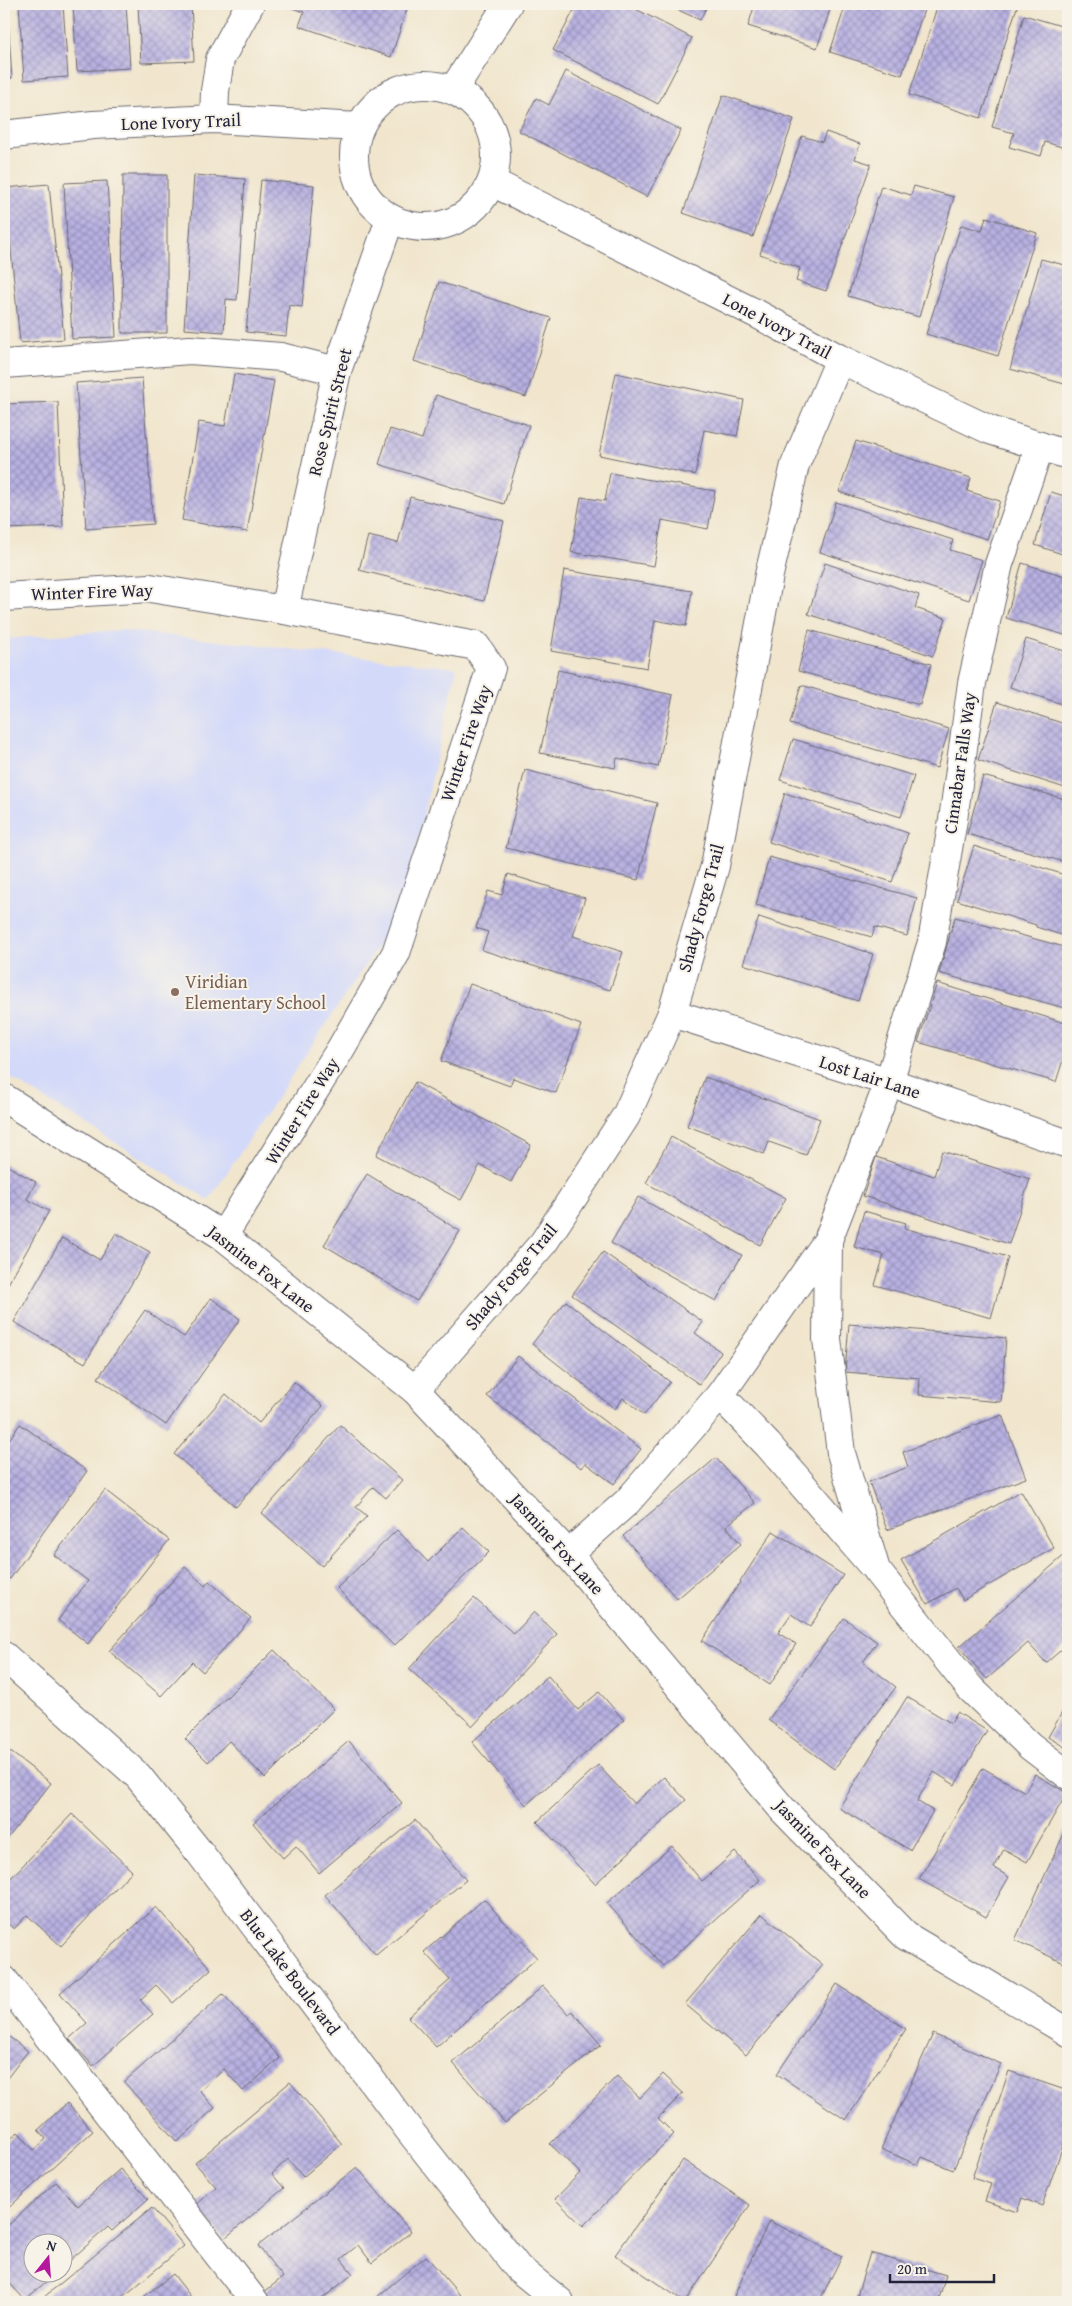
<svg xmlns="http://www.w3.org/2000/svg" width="1072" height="2306" font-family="'Gentium Book Plus',serif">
<defs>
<pattern id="building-cross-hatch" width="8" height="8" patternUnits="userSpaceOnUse" patternTransform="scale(1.25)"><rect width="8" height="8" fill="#b8b1e2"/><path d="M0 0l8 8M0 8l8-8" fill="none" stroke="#9590b8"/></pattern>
</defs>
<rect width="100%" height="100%" fill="#f7f3e8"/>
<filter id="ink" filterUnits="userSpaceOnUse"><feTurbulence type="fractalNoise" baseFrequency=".02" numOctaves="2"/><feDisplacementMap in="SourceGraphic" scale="10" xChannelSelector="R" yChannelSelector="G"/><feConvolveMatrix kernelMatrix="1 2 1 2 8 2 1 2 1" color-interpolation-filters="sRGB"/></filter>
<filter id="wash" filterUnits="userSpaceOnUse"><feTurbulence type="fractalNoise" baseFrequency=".0096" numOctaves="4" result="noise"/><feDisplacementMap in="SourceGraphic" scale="20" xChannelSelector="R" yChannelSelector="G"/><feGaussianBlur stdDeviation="1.12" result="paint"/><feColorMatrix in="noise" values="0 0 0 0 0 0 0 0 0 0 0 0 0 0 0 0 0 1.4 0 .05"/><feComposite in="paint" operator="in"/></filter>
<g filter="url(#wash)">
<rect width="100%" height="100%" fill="#f1e6cd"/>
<polygon fill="#d3d9f9" points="121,630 457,668 402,910 209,1200 4,1074 4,639"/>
<g id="blocks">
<g fill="url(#building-cross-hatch)">
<polygon points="4,4 7,4 12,78 4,79"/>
<polygon points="19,4 63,4 68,77 24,80"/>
<polygon points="73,4 126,4 130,68 77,71"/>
<polygon points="138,4 191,4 194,61 141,63"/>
<polygon points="280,4 400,4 408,6 391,57 299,26 304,12"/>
<polygon points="570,4 626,4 692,38 658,104 553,50 574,10 568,7"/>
<polygon points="665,4 708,4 700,20"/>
<polygon points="755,4 832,4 817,48 748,26"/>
<polygon points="846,4 926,4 902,75 830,52"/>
<polygon points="938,4 1018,4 981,118 909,95"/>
<polygon points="1024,15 1068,28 1068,137 1065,148 1045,142 1041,156 1009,147 1014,133 992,127"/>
<polygon points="566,71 681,130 647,197 519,131 536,98 549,105"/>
<polygon points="723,95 794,119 753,237 683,213"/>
<polygon points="826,132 860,144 855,159 871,164 826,291 796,281 800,268 760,254 802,136 822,142"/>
<polygon points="123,175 167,175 167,333 122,333"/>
<polygon points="194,175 245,179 237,300 226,299 224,332 184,329"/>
<polygon points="261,180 314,185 302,307 289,305 286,336 246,332"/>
<polygon points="107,181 116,337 72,339 64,183"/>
<polygon points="49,184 64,339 20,343 5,188"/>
<polygon points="881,186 911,195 914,186 954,197 919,317 848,296"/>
<polygon points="986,217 1037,233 998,356 926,334 961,225 982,231"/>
<polygon points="1041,259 1068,266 1068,385 1010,369"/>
<polygon points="439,282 551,318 526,397 414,361"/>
<polygon points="616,373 744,400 737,436 704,430 695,475 599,455"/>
<polygon points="234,374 274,381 247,532 182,520 199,422 225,426"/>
<polygon points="142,378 153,524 86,529 76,383"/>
<polygon points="436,395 529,425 504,504 379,464 390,429 422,439"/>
<polygon points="58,402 63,527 4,529 4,404"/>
<polygon points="856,441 971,478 967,491 1000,501 987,539 839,492"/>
<polygon points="610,473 715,491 708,529 662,520 654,566 571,552 581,497 605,501"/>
<polygon points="1051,492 1068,497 1068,556 1035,545"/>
<polygon points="410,497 504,521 484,601 359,570 368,536 398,543"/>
<polygon points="836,502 953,540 950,550 982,560 969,600 820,552"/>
<polygon points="825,563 919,595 915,608 946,618 933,656 808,614"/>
<polygon points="1022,563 1068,577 1068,636 1006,618"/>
<polygon points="564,570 692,591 686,626 655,620 647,668 551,651"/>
<polygon points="809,630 931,664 920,705 798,671"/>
<polygon points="1026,639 1068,652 1068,706 1010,687"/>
<polygon points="558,670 673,695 658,767 617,758 615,768 540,753"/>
<polygon points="801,685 949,729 937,768 790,724"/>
<polygon points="997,702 1068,725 1068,789 978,760"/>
<polygon points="793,739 914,776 901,817 780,780"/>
<polygon points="525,770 657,803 638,880 506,848"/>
<polygon points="983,776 1068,800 1068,863 967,834"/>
<polygon points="785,793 908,833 892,882 769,842"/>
<polygon points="974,846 1068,876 1068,937 1036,927 1036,925 957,900"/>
<polygon points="769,857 917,898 907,936 875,927 872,937 756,905"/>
<polygon points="508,874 585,898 573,936 623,952 610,990 482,950 488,932 476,928 488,891 502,895"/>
<polygon points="759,917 873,954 858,1001 743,964"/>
<polygon points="955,917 1068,948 1068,1009 939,973"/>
<polygon points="937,983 1068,1024 1068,1044 1056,1082 918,1042"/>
<polygon points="470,984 581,1025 556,1093 513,1078 510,1086 441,1061"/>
<polygon points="705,1077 820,1119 806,1155 769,1142 764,1154 687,1126"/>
<polygon points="415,1082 531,1145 511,1182 480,1165 461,1200 376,1155"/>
<polygon points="671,1137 786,1198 760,1245 646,1183"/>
<polygon points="942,1151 1030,1179 1009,1244 863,1196 876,1157 934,1176"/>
<polygon points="4,1164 36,1182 27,1199 49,1211 4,1291"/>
<polygon points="367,1174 460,1231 417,1301 324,1245"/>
<polygon points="638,1197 742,1255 716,1301 611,1243"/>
<polygon points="864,1211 906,1223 904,1228 1008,1257 991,1318 875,1285 884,1255 854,1247"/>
<polygon points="116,1233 150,1252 85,1363 14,1322 62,1238 100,1260"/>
<polygon points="603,1252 703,1322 695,1333 721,1352 699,1384 572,1295"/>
<polygon points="211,1298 240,1319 166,1425 98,1378 145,1310 184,1337"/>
<polygon points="566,1301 670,1382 644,1415 623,1398 615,1409 532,1344"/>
<polygon points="849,1324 1006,1338 1001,1402 919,1395 920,1378 845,1372"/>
<polygon points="518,1356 641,1449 614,1484 585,1463 581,1468 487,1396"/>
<polygon points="294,1382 323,1406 236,1507 174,1454 226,1394 259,1423"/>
<polygon points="1002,1415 1026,1478 887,1530 869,1482 908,1467 903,1452"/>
<polygon points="20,1424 87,1471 10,1579 4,1575 4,1447"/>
<polygon points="340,1425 402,1480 386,1498 373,1487 356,1507 367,1516 322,1566 262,1513"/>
<polygon points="716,1458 755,1503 726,1526 741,1544 677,1599 623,1536"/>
<polygon points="105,1490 169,1540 88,1644 58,1620 88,1581 54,1555"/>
<polygon points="1021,1491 1054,1548 963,1600 956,1588 927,1604 901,1560"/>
<polygon points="463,1527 489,1552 394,1646 337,1588 397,1530 428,1562"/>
<polygon points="773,1531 843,1575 810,1627 791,1614 778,1633 796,1644 770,1685 702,1641"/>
<polygon points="1068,1552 1068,1644 1046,1663 1028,1643 987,1679 959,1647"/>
<polygon points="185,1567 205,1586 209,1581 251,1618 203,1672 192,1662 161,1696 109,1651"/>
<polygon points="474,1598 514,1634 534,1612 557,1634 473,1726 409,1669"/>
<polygon points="844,1618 877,1642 863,1662 896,1687 834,1769 768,1720"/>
<polygon points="274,1650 334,1709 265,1778 229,1741 208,1762 185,1739"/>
<polygon points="548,1676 578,1710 599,1692 624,1720 526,1805 472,1742"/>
<polygon points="907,1697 951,1723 957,1712 987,1731 955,1785 934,1772 917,1801 933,1811 910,1850 839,1808"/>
<polygon points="1068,1702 1068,1749 1048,1737"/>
<polygon points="349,1741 402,1803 319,1873 296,1846 283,1858 253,1823"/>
<polygon points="4,1747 51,1783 4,1843"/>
<polygon points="598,1765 634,1804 664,1777 686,1800 595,1884 537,1822"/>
<polygon points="983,1768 1025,1792 1035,1774 1067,1793 1027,1862 1004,1849 994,1868 1009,1877 986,1917 919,1879"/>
<polygon points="72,1814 132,1871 61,1946 27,1915 14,1929 4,1920 4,1885"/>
<polygon points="415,1820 466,1880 376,1955 325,1895"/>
<polygon points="1068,1825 1068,1965 1015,1940"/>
<polygon points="672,1846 702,1881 735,1852 760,1880 663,1966 607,1903"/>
<polygon points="484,1899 537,1958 436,2047 408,2017 450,1980 424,1952"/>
<polygon points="156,1907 211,1969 173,2003 156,1985 140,2000 153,2014 93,2066 69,2039 87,2023 60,1993"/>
<polygon points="762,1914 823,1965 746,2055 685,2004"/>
<polygon points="837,1984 906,2029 846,2120 777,2074"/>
<polygon points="543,1986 568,2014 572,2011 601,2045 505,2123 453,2063"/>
<polygon points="223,1994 280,2058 243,2091 224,2069 200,2091 215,2108 177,2142 124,2082"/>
<polygon points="4,2033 28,2051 4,2082"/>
<polygon points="933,2034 1001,2064 953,2170 922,2157 918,2165 881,2149"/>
<polygon points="1009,2071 1068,2091 1068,2131 1042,2206 1022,2198 1017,2212 985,2201 991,2184 972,2178"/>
<polygon points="663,2074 683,2093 658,2118 674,2134 583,2226 555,2199 580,2173 550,2144 617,2076 640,2098"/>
<polygon points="290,2082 342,2144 303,2177 288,2159 272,2174 284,2188 224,2239 195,2205 216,2187 195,2163"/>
<polygon points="67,2103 93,2131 4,2212 4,2145 18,2132 34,2150 46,2139 38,2130"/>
<polygon points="683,2160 750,2205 685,2302 615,2255"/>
<polygon points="357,2167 411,2232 372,2263 358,2245 341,2259 353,2274 318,2302 271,2302 263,2293 283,2277 258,2246"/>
<polygon points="120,2169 148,2199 112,2231 108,2227 62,2267 62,2244 32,2244 32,2274 55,2274 25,2300 4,2277 4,2229 56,2182 78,2206"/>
<polygon points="152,2208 184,2246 117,2302 38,2302"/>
<polygon points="769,2221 842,2256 819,2302 747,2302 734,2296"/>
<polygon points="870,2253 946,2275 938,2302 855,2302"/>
<polygon points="426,2256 466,2302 371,2302"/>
<polygon points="173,2274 195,2302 137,2302"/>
</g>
</g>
</g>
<g filter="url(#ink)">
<use href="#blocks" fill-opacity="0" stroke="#6a676e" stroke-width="1"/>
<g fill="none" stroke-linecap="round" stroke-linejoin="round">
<g stroke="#6a676e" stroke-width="30">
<g id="minor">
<circle cx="425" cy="156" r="71"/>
<polyline points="453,90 508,4"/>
<polyline points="214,119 215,91 220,59 250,4"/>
<polyline points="4,135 93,125 214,119 359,127"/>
<polyline points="492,182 759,315 840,359 990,430 1068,455"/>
<polyline points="4,364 190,350 281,357 337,371"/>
<polyline points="1040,446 999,564 972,683 953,820 932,942 889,1082 828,1240 827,1339 841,1453 876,1570 970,1688 1030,1746 1068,1775"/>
<polyline points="4,597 150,588 284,610 476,646 491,668 396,953 340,1050 223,1236"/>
<polyline points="284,610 337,371 390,219"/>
<polyline points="672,1013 889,1082 1068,1144"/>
<polyline points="4,1098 223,1236 415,1390 568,1554 784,1811 906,1936 1068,2032"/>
<polyline points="415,1390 544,1242 626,1116 672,1013 715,866 769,575 795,465 840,359"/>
<polyline points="720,1395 768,1445 871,1564"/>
<polyline points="568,1554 627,1502 720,1395 828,1240"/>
<polyline points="4,1656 138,1776 200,1853 409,2130 518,2268 560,2302"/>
<polyline points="4,1980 255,2302"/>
</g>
</g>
<use href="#minor" stroke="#fff" stroke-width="28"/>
</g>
</g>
<circle fill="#8d6e63" stroke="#f7f3e8" stroke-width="2" cx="175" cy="992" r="5"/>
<g text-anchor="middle" stroke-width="4" stroke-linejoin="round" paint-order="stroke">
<g font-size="18" fill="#22223b" stroke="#f7f3e8">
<text transform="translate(181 122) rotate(-2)" y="6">Lone Ivory Trail</text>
<text transform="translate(777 326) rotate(28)" y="6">Lone Ivory Trail</text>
<text transform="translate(330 412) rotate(-76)" y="6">Rose Spirit Street</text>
<text transform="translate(92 592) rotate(-2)" y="6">Winter Fire Way</text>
<text transform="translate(466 743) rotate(-71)" y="6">Winter Fire Way</text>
<text transform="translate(960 763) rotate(-82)" y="6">Cinnabar Falls Way</text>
<text transform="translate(701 908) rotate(-75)" y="6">Shady Forge Trail</text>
<text transform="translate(870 1077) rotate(18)" y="6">Lost Lair Lane</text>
<text transform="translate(302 1111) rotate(-58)" y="6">Winter Fire Way</text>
<text transform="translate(261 1269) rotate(38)" y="6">Jasmine Fox Lane</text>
<text transform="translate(511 1277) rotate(-50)" y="6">Shady Forge Trail</text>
<text transform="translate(557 1544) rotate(48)" y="6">Jasmine Fox Lane</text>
<text transform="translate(823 1849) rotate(46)" y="6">Jasmine Fox Lane</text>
<text transform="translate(290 1972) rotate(53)" y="6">Blue Lake Boulevard</text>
</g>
<g font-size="18" fill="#785e54" stroke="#f7f3e8" text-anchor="start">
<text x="185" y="988">Viridian<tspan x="185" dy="21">Elementary School</tspan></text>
</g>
</g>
<rect width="1072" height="2306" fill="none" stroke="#f7f3e8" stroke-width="20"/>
<g transform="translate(48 2258) rotate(17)"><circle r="24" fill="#f7f3e8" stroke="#a29fa3"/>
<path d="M0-4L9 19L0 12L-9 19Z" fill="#b5179e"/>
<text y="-8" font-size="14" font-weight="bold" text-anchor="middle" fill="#22223b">N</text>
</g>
<path d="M890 2274v8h104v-8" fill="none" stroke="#22223b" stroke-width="2.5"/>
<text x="897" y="2274" font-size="15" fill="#22223b" stroke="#f7f3e8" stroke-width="4" paint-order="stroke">20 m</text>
</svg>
